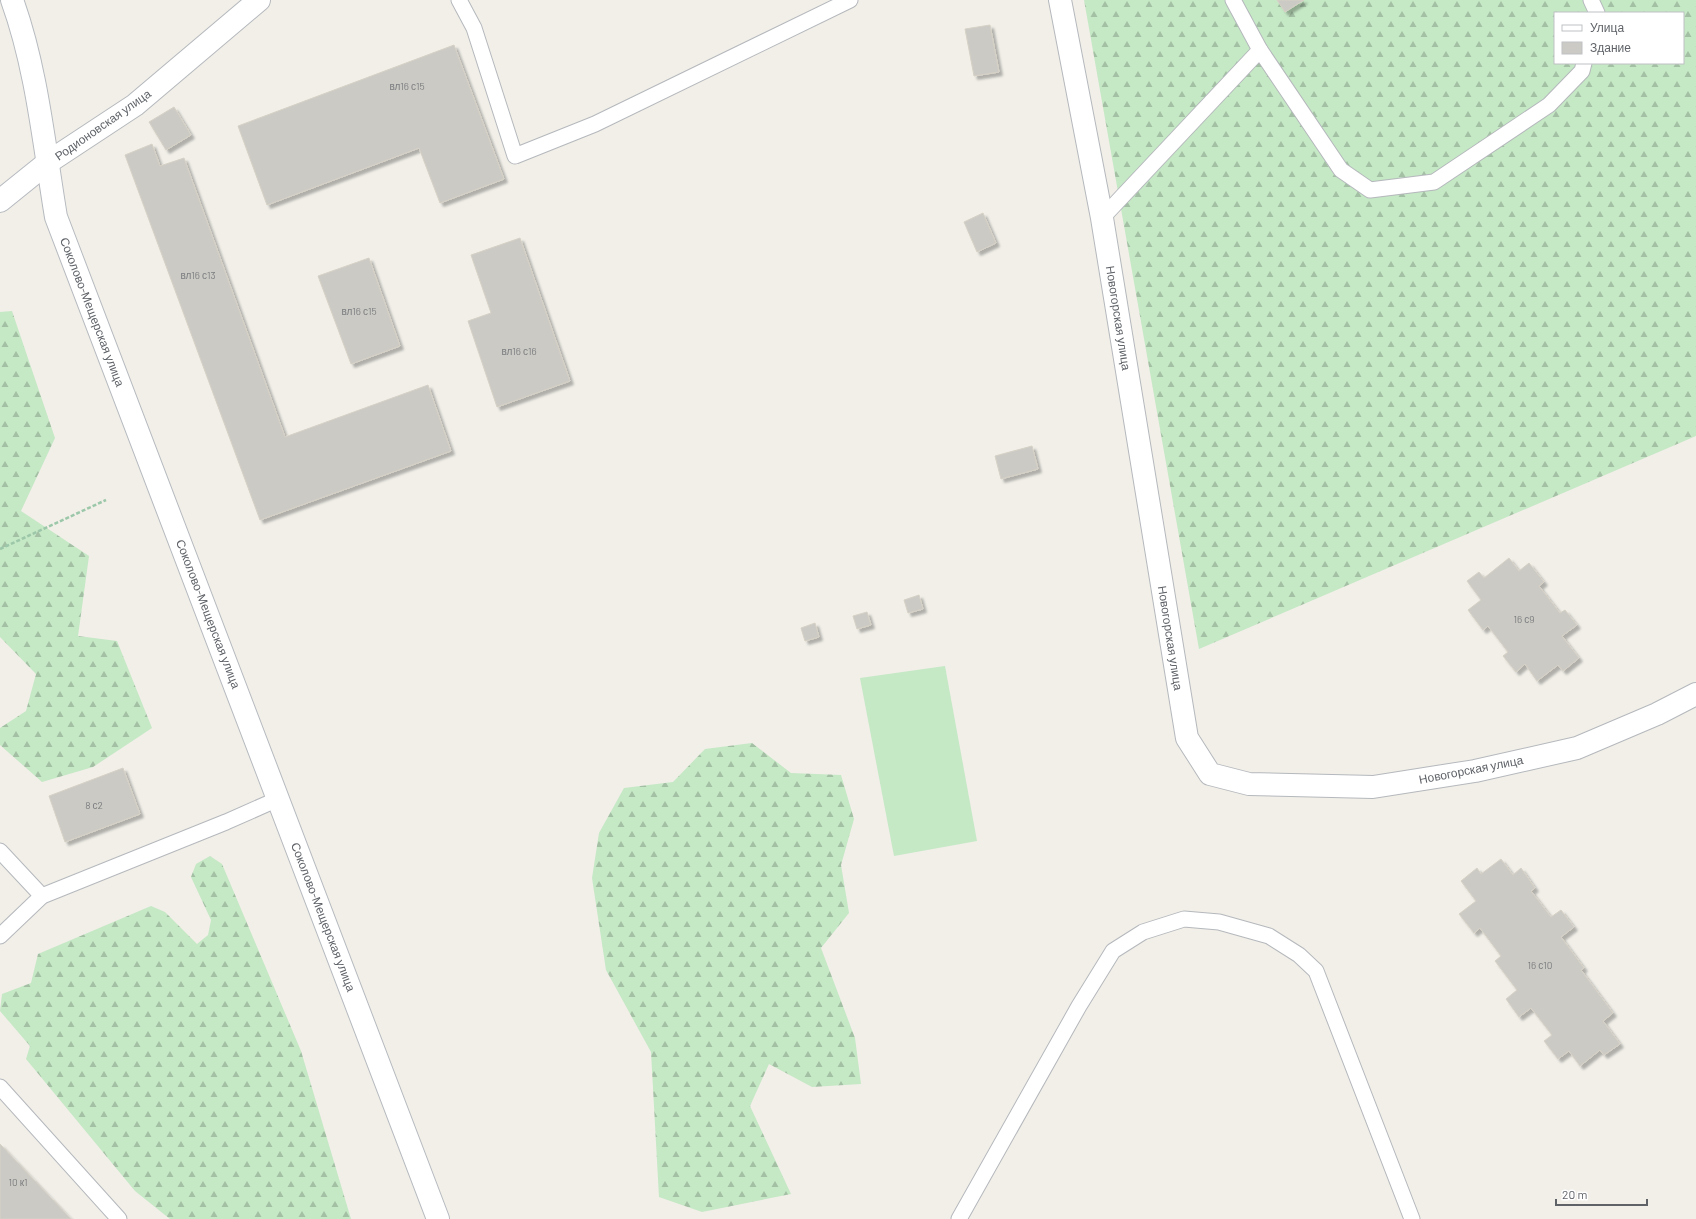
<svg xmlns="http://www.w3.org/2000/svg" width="1696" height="1219" font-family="Barlow,sans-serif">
<defs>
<pattern id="forest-firs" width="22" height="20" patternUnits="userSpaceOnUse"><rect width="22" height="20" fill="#c5e8c5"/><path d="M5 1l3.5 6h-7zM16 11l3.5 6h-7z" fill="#a3c0a4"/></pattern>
<filter id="shadow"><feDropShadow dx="3.5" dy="3.5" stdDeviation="1" flood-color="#0004"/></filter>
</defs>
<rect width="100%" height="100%" fill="#f1efe8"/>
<polygon fill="#c5e8c5" points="945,666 977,841 894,856 860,678"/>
<g fill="url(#forest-firs)" fill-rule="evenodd">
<path d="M 1084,0 L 1696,0 L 1696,436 L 1199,649 ZM 1555,13 L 1683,13 L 1683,63 L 1555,63 Z"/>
<polygon points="12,311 55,438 21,511 89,556 78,636 117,641 152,728 93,767 42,782 0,745 0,728 26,711 36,674 0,637 0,312"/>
<polygon points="752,743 791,773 841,775 854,819 841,865 849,913 821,948 855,1038 861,1084 812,1087 769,1064 750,1106 791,1194 702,1212 659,1197 651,1052 606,970 592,878 599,833 624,788 673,782 705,749"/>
<polygon points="210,856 222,864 301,1051 351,1219 170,1219 135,1191 26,1059 30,1046 0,1011 2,994 31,983 38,954 151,906 165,912 197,944 208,935 211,920 191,877 196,864"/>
</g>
<g fill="#cccac5" stroke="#d6d1c6" filter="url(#shadow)">
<polygon points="1277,0 1304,0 1285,12"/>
<polygon points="990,25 999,72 974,76 965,29"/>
<polygon points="454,45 504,179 440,203 419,148 267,205 238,126"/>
<polygon points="174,107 191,135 166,150 149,122"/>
<polygon points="152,144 160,166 184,158 285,437 428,385 451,451 260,520 125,155"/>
<polygon points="983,213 996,243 977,252 964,222"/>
<polygon points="520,238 570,381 497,407 468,321 491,313 471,255"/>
<polygon points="369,258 400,346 351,364 318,276"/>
<polygon points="1032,446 1038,469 1001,479 995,456"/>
<polygon points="1509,558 1519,571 1529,563 1544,582 1539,586 1560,613 1565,610 1577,625 1562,636 1579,658 1563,671 1558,665 1537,681 1525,664 1516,672 1503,656 1508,652 1488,626 1483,630 1468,610 1481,600 1467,581 1479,572 1484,578"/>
<polygon points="919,595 923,609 908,613 904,600"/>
<polygon points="867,612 871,625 857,629 853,616"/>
<polygon points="815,623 819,637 805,641 801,628"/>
<polygon points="123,768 140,814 65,842 49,796"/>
<polygon points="1501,859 1513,875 1521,868 1535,888 1531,891 1551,917 1561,910 1574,927 1561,937 1584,968 1581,970 1613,1013 1603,1021 1620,1044 1604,1055 1600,1050 1580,1066 1569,1051 1558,1059 1544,1041 1552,1035 1531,1008 1519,1017 1506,999 1517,990 1495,961 1501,956 1480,928 1474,933 1459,914 1476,901 1461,881 1477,868 1481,874"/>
<polygon points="0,1144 71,1219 0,1219"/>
</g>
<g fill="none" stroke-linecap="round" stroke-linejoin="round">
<g stroke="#b5b8bc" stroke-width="17">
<g id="lane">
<polyline points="459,0 474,28 515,156 595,124 850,0"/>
<polyline points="1233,0 1260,50 1341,170 1370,190 1434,182 1549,105 1582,71 1584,63"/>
<polyline points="1591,0 1597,13"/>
<polyline points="1102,218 1260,50"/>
<polyline points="0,851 42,896"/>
<polyline points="0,936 42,896 226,822 278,799"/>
<polyline points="0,1087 119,1219"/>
<polyline points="959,1219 1079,1006 1113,951 1143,932 1184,919 1219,922 1269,936 1299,955 1316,971 1412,1219"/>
</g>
</g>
<g stroke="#b5b8bc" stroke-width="24">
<g id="street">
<polyline points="1060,0 1102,218 1187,738 1210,774 1249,784 1373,787 1475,771 1577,748 1657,714 1696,694"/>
<polyline points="47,163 135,105 259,0"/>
</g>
</g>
<g stroke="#b6babf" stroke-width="24">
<g id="secondary">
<path d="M 12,0 C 37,69 44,145 56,217 L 438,1219"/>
<polyline points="0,201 47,163"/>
</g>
</g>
<polyline stroke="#9cc7a9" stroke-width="2.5" stroke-dasharray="4 2" stroke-linecap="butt" points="0,549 106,500"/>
<use href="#lane" stroke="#fff" stroke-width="15"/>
<use href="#street" stroke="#fff" stroke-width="22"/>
<use href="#secondary" stroke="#fff" stroke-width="22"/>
</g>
<g text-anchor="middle" stroke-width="3" stroke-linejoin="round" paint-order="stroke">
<g font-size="10" fill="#7a7d7f">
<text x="407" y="90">вл16 с15</text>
<text x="198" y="279">вл16 с13</text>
<text x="359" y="315">вл16 с15</text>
<text x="519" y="355">вл16 с16</text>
<text x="1524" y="623">16 с9</text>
<text x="94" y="809">8 с2</text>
<text x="1540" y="969">16 с10</text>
<text x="18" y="1186">10 к1</text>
</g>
<g font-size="12" fill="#5f6368" stroke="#fff">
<text transform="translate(103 125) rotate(-35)" y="4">Родионовская улица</text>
<text transform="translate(92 312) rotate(69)" y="4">Соколово-Мещерская улица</text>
<text transform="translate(1118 318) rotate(81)" y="4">Новогорская улица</text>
<text transform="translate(208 614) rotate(69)" y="4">Соколово-Мещерская улица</text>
<text transform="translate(1170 638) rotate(81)" y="4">Новогорская улица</text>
<text transform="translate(1471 770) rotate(-11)" y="4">Новогорская улица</text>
<text transform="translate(323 917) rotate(69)" y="4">Соколово-Мещерская улица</text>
</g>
</g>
<rect x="1554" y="12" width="130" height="52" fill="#ffffff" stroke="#bfc1c3"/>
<rect x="1562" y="25" width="20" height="6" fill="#ffffff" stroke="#bfc1c3"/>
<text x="1590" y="32" font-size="12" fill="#5f6368">Улица</text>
<rect x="1562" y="42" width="20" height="12" fill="#cccac5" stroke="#bfc1c3"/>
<text x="1590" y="52" font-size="12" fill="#5f6368">Здание</text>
<path d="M1556 1199v6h91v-6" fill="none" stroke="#5f6368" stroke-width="2"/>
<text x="1562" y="1199" font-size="12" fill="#5f6368" stroke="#ffffff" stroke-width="3" paint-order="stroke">20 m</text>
</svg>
